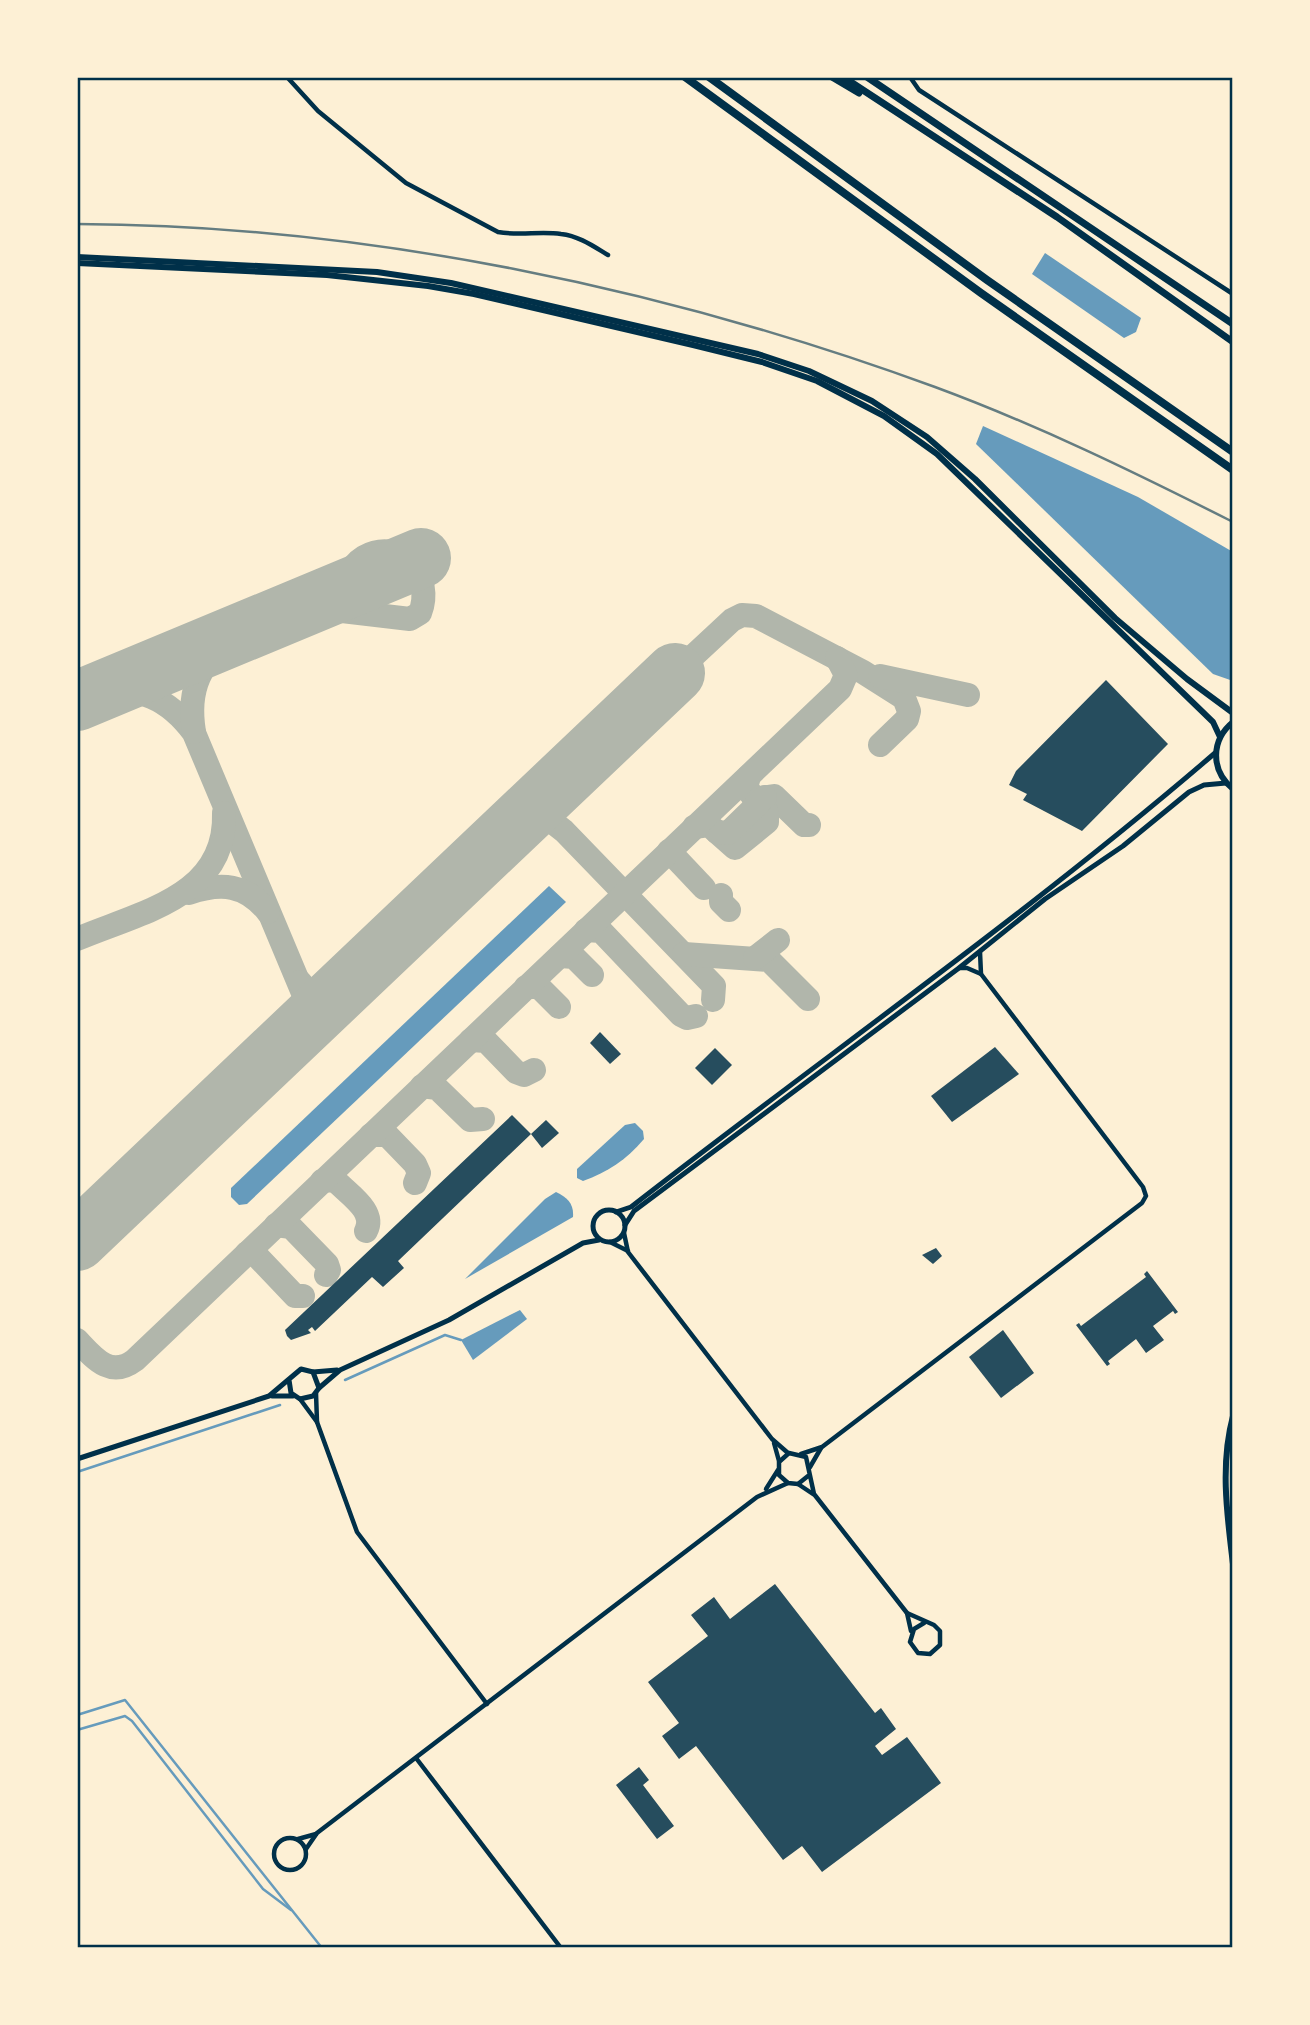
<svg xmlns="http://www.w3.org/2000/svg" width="1310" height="2025" font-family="'IBM Plex Serif',serif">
<rect width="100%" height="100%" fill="#fdf0d5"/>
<g fill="#669bbc">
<polygon points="1045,253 1141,318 1136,332 1124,338 1032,274"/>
<polygon points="983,426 1138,497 1233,552 1233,681 1213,674 976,444"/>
<polygon points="549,886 566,902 247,1204 239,1205 231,1197 231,1188"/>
<path d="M 635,1123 L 643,1131 L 644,1139 C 626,1160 608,1172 583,1181 L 577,1178 L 577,1169 L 625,1125 Z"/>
<path d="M 556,1192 C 568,1198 574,1204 573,1217 L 465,1279 L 545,1199 Z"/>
<polygon points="520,1310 527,1319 473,1360 461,1340"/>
</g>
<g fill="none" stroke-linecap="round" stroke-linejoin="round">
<g stroke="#669bbc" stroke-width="2.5">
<polyline points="345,1380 445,1335 461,1340"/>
<polyline points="77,1472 280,1405"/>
<polyline points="77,1715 125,1700 322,1948"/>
<polyline points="77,1730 125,1716 132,1721 263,1889 291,1910"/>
</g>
<g stroke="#b1b6ab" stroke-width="24">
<path d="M 297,608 L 308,607 L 410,619 L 420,613 C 434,578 403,536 364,557 C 349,566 343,586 328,598"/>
<polyline points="675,673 732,620 742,615 756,616 863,672 904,698 909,711 907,719 880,745"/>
<polyline points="880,676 968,695"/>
<path d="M 97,693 C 139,685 169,699 194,733 L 306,1000 L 305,1023 L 292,1037"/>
<path d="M 194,732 C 187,689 200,661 236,636"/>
<polyline points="754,799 774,796 804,825 809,825"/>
<polyline points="694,827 709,825 735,848 767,822 767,812 746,788 749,776"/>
<polyline points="717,832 728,833 765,797"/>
<polyline points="505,834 536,817 550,820 564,831 714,986 713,1000"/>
<polyline points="669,851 704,888"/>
<path d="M 189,893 C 221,882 246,884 268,912"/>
<polyline points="721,895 721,902 729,910"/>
<polyline points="586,930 601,931 681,1015 687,1018 696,1016"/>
<path d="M 77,939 C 140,912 227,897 224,813"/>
<polyline points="684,954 769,960 808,999"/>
<polyline points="560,956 574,957 592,975"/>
<polyline points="755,958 778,940"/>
<polyline points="300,982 316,1001 329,999 340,991"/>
<polyline points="526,987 539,987 559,1007"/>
<polyline points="471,1040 486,1041 516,1072 524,1075 534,1070"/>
<polyline points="422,1086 437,1088 470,1120 483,1119"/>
<polyline points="371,1135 387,1135 415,1164 419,1173 415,1183"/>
<path d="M 322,1181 L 332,1180 L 338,1183 C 351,1196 376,1212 366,1231"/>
<polyline points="276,1225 291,1227 327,1264 329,1270 326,1275"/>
<polyline points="247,1253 255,1254 295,1296 303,1296"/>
<path d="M 77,1340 C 94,1358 110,1379 135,1360 L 840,689 L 846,675 L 837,658"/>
</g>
<g stroke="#b1b6ab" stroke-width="60">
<polyline points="77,701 421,558"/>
<polyline points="77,1241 675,673"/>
</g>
</g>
<g fill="#264d5e">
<polygon points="1106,680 1168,744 1082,831 1023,800 1027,794 1009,785 1016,771"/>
<polygon points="600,1032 621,1054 610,1064 590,1043"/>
<polygon points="995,1047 1019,1074 952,1122 931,1096"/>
<polygon points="715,1048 732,1065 712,1085 695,1068"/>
<polygon points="512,1115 531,1134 398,1261 404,1268 383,1287 372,1277 315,1331 312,1327 308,1330 311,1333 291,1340 287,1336 285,1330"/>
<polygon points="546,1120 559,1133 542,1148 531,1134"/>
<polygon points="936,1248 942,1256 933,1264 922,1255"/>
<polygon points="1147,1271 1178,1312 1175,1314 1173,1311 1153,1326 1164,1340 1146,1353 1136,1339 1108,1361 1110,1364 1107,1366 1076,1325 1079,1323 1081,1326 1146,1277 1144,1274"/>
<polygon points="1003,1330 1034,1373 1001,1398 969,1357"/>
<polygon points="775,1584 875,1713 881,1708 896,1729 875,1746 882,1755 907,1737 941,1783 822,1872 802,1846 783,1860 696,1746 679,1759 662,1736 679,1723 648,1682 708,1636 691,1615 714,1597 730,1619"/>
<polygon points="639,1767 649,1780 643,1785 674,1826 657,1839 616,1785"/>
</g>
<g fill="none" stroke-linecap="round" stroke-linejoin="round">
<g stroke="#003049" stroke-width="4.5">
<path d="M 287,77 L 318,111 L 406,183 L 498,232 C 519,236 540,231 561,234 C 579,236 593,246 608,255"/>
<polyline points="910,77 919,90 1233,294"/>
<polyline points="959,968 967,968 981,974"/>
<polyline points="624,1233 628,1252 772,1439 788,1453"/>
<polyline points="610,1242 628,1251"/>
<polyline points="316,1393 317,1422"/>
<polyline points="300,1399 317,1422 357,1532 487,1704"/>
<polyline points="774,1443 779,1461"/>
<polyline points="801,1454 822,1447 1142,1203 1146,1196 1143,1187 981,974 980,952"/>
<polyline points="810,1467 821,1448"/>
<polyline points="808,1476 798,1484 788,1483 779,1475 779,1462 789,1453 806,1457 814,1494 907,1613 934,1625 940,1631 940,1645 930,1654 918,1653 910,1642 914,1629 924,1623"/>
<polyline points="798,1484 813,1494"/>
<polyline points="766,1489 778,1470"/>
<polyline points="907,1613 911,1631"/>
<polyline points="416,1758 561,1948"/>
<circle cx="290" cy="1854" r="16"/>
<polyline points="298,1839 316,1834"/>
<polyline points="306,1849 317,1833 757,1497 788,1483"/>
</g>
<g stroke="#003049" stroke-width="5">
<circle cx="609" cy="1226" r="16"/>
<path d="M 616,1212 L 631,1207 C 826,1055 1028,914 1215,753"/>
<polyline points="625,1225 634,1211 959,968 1045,899 1123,846 1189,792 1204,785 1226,783"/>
<polyline points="313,1372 337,1370"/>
<polyline points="319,1388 340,1370 449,1320 583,1243 599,1240"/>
<polyline points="272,1396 293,1396"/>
<polyline points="77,1459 269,1396 301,1369 313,1372 319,1388 313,1396 300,1399 291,1393 289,1380"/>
</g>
<path stroke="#003049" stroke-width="6" d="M 1233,1416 C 1220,1464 1227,1515 1233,1564"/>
<g stroke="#003049" stroke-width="6">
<polyline points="77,257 377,272 451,283 758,354 809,371 872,401 927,437 975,479 1115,618 1187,679 1233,713"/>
<polyline points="77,263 327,275 428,286 474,294 693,345 762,362 817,381 884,416 937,454 1213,722 1220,737"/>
<path d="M 1233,722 C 1211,740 1210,770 1233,789"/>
</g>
<g stroke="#003049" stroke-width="7">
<polyline points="832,77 859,93"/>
<polyline points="843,77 1057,217 1233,342"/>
<polyline points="867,77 1233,324"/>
</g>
<g stroke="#003049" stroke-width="8">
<polyline points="685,77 981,293 1233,470"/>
<polyline points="709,77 987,280 1233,452"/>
</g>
<path stroke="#657d81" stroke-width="2.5" d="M 77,224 C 366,225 665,288 935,387 C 1038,425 1136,473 1233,522"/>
</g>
<rect width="1310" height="2025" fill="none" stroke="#fdf0d5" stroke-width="158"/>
<rect x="79" y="79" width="1152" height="1867" fill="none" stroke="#003049" stroke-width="2.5"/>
</svg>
